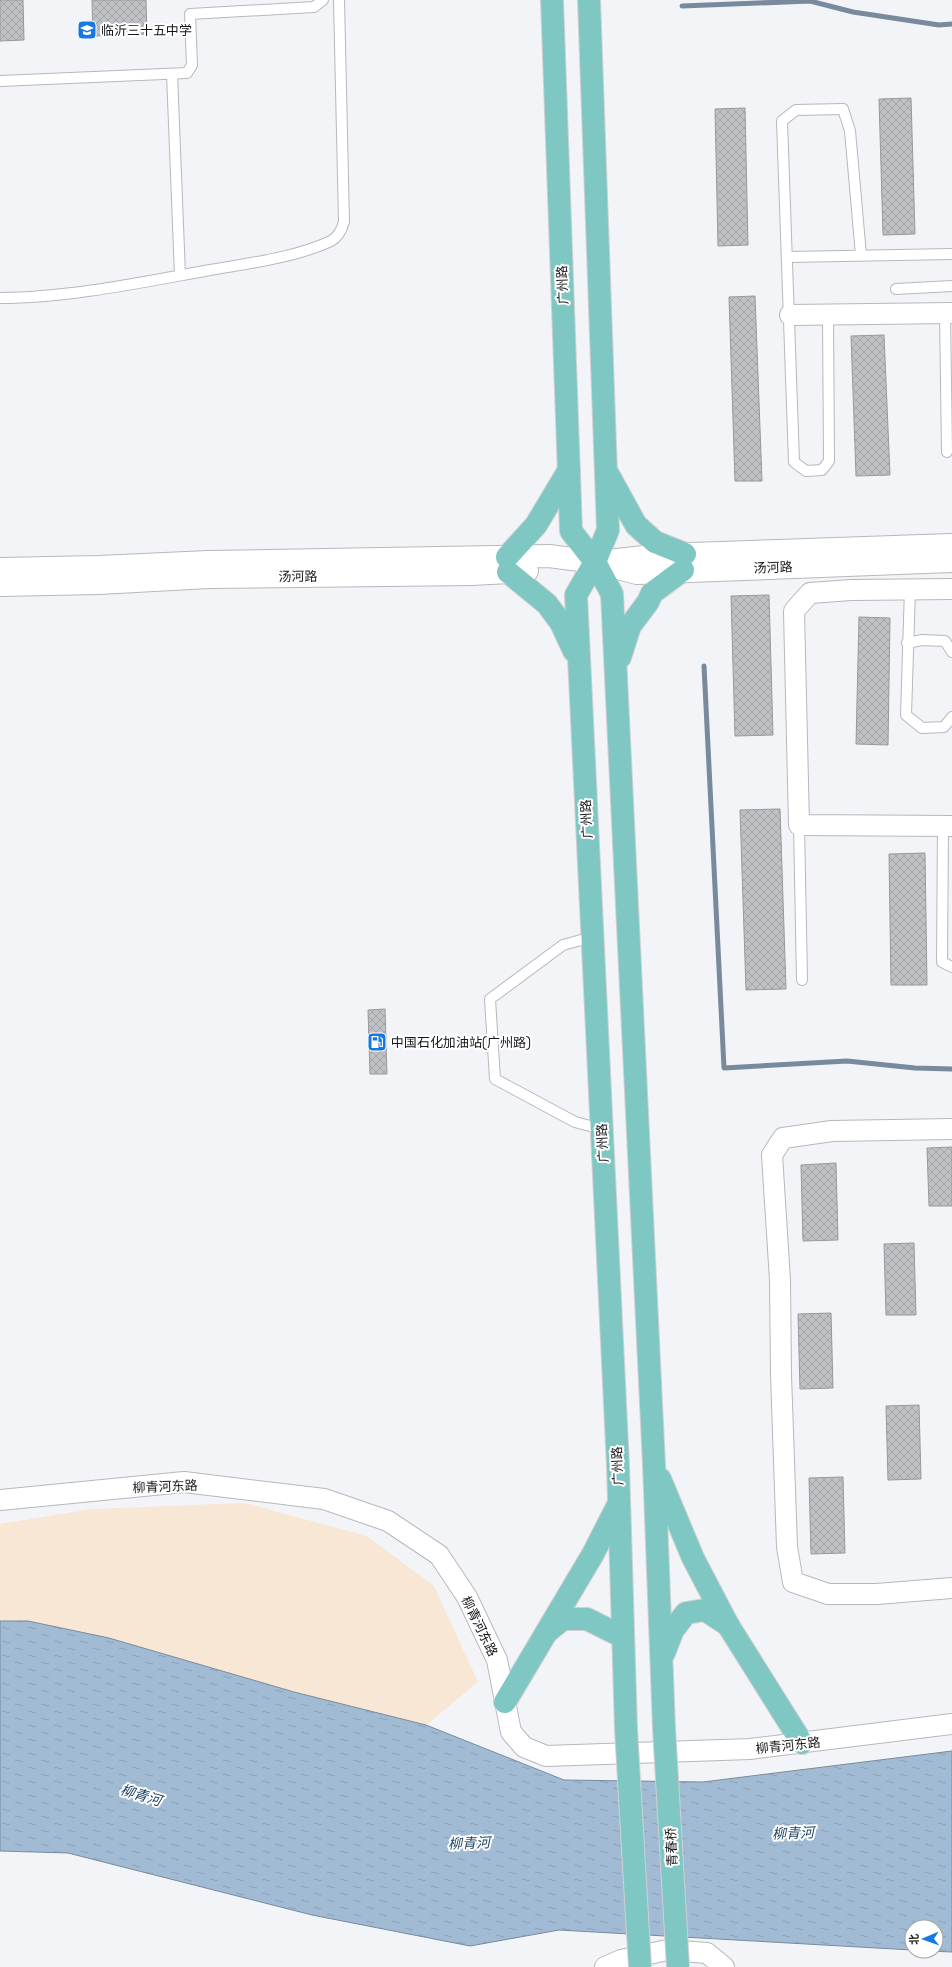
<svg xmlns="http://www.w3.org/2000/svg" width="952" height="1967" font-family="'Space Grotesk','Noto Sans SC',sans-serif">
<defs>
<pattern id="water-ripples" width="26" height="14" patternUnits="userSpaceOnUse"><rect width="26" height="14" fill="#a2bbd5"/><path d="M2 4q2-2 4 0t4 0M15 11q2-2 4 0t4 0" fill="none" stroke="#8ba0b6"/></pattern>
<pattern id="building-cross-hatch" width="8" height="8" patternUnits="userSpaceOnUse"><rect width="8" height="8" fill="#bfc1c5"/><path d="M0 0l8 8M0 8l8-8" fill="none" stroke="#a3a5a8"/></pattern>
</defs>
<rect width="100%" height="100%" fill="#f2f4f8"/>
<polygon fill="#f8e7d5" points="245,1503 367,1536 434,1586 478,1682 426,1725 294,1692 109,1638 28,1621 0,1621 0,1524 92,1509"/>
<polygon fill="url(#water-ripples)" stroke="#788a9c" points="0,1621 28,1621 109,1638 294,1692 426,1725 564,1780 703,1782 952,1751 952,1952 928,1951 936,1951 936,1927 912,1927 912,1950 559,1930 470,1946 312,1915 68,1853 0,1851"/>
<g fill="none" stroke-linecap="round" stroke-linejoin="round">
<g stroke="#788a9c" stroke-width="5">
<polyline points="682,6 810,1 853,12 939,25 952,24"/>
<polyline points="704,666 724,1068 847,1061 915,1068 952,1069"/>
</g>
</g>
<g fill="url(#building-cross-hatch)" stroke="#97999d">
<polygon points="0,0 23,0 24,40 0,41"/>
<polygon points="92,0 146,0 147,34 93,36"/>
<polygon points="911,98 915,234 883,235 879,99"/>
<polygon points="745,108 748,245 718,246 715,109"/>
<polygon points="755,296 762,481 735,481 729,297"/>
<polygon points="884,335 890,475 856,476 851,336"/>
<polygon points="769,595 773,735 735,736 731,596"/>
<polygon points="859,617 890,618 888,745 856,744"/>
<polygon points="780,809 786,989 746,990 740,810"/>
<polygon points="925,853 927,985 891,985 889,854"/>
<polygon points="385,1009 387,1074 370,1074 368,1010"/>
<polygon points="952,1147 952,1206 929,1206 927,1148"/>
<polygon points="836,1163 838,1240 803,1241 801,1165"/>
<polygon points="914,1243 916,1315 886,1315 884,1244"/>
<polygon points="831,1313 833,1388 800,1389 798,1314"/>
<polygon points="919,1405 921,1479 888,1480 886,1406"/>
<polygon points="843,1477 845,1553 811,1554 809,1478"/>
</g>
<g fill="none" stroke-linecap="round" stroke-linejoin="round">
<g stroke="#b6b8bc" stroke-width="12">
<g id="service">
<polyline points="172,74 180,275"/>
<polyline points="0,81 187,73 192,65 190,14 314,7 323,0"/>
<polyline points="788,257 952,254"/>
<polyline points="896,289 952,286"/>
<path d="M 0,298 C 68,298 143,282 210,270 C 250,263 294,258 331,241 C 338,237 342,229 344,222 L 339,0"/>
<polyline points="945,313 947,452"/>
<polyline points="828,315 829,461 822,470 806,471 794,462 782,121 796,110 843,109 850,131 861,255"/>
<polyline points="910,589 906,715 922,728 944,727 952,717"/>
<polyline points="907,643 922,640 945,641 952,652"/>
<polyline points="799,825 802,980"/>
<polyline points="943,826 942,962 952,967"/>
<polyline points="592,937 563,945 490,999 495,1079 575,1122 601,1129"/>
</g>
</g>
<g stroke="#b6b8bc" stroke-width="22">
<g id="minor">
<polyline points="790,315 952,313"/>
<polyline points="952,589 851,590 810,593 794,611 799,825 952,826"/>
<polyline points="952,1129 832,1131 783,1138 772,1155 780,1280 781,1375 787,1547 793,1582 828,1594 877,1594 952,1588"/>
<polyline points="0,1500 184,1482 324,1499 388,1521 439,1555 467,1597 497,1660 511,1732 524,1747 546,1756 750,1749 952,1724"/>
<polyline points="605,1967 621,1960 667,1950 707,1953 724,1967"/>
</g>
</g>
<g stroke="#b6b8bc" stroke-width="24">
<g id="tertiary">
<polyline points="608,561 662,555 952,545"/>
<polyline points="0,569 99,567 208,562 549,556 595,562 637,573 952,561"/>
<polyline points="0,585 99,583 209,577 472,574 527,571"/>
</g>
</g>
<g stroke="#d0d1d1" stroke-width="24">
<g id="primary">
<polyline points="552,0 571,531 595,562 612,594 654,1465 664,1728"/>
<polyline points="589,0 608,530 595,562 576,595 618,1466 626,1729"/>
<polyline points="608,474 636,525 655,542 685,554"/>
<polyline points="507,557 536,525 569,470"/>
<polyline points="508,572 547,604 561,623 574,651"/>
<polyline points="620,657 630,626 648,602 652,593 683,570"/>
<polyline points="660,1479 693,1558 728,1625 802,1743"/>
<polyline points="547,1632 563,1619 587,1619 623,1637"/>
<polyline points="664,1653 673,1630 686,1613 705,1610 728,1625"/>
<polyline points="505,1702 593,1554 618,1505"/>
</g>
</g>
<use href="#service" stroke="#fff" stroke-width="10"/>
<use href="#minor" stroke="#fff" stroke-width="20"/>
<use href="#tertiary" stroke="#fff" stroke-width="22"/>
<use href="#primary" stroke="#7ec7c2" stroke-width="22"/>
<g stroke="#d0d1d1" stroke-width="24" stroke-linecap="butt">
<g id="primary-bridge">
<polyline points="664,1728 678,1967"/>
<polyline points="626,1729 640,1967"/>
</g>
</g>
<use href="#primary-bridge" stroke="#7ec7c2" stroke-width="22"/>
</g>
<defs>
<g id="school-square" transform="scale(1)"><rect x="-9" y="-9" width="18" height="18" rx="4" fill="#1679e1" stroke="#fff"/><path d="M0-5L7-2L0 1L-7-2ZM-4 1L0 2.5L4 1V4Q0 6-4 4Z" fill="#fff"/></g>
<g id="fuel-square" transform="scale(1)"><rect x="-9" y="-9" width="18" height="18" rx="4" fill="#1679e1" stroke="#fff"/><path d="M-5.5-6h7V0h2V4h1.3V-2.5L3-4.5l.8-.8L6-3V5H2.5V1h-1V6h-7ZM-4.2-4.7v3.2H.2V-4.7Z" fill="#fff"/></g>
</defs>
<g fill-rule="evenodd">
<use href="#school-square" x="87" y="30"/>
<use href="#fuel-square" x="377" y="1042"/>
</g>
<g text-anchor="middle" stroke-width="4" stroke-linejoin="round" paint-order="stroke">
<g font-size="13" fill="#161718" stroke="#fff" text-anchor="start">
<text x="101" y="35">临沂三十五中学</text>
<text x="391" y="1047">中国石化加油站(广州路)</text>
</g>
<g font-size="13" fill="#161718" stroke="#fff">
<text transform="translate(562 285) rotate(-92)" y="5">广州路</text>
<text transform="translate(773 567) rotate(-2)" y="5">汤河路</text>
<text transform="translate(298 576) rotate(-1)" y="5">汤河路</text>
<text transform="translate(586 819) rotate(-93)" y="5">广州路</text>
<text transform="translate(602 1143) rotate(-93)" y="5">广州路</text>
<text transform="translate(617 1466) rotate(-92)" y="5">广州路</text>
<text transform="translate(165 1486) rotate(-2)" y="5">柳青河东路</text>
<text transform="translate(480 1626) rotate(64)" y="5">柳青河东路</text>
<text transform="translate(788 1745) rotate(-6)" y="5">柳青河东路</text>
<text transform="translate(671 1847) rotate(-93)" y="5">青春桥</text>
</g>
<g font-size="14" font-style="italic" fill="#1a4064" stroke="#fff">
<text transform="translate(141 1795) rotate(17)" y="5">柳青河</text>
<text transform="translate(793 1833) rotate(-2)" y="5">柳青河</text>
<text transform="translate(469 1843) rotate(-2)" y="5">柳青河</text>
</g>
</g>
<g transform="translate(924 1939) rotate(268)"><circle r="19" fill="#ffffff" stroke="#a2a2a3"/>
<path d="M0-3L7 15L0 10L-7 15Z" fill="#1679e1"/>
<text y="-6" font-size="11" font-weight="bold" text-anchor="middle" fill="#161718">北</text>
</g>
</svg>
